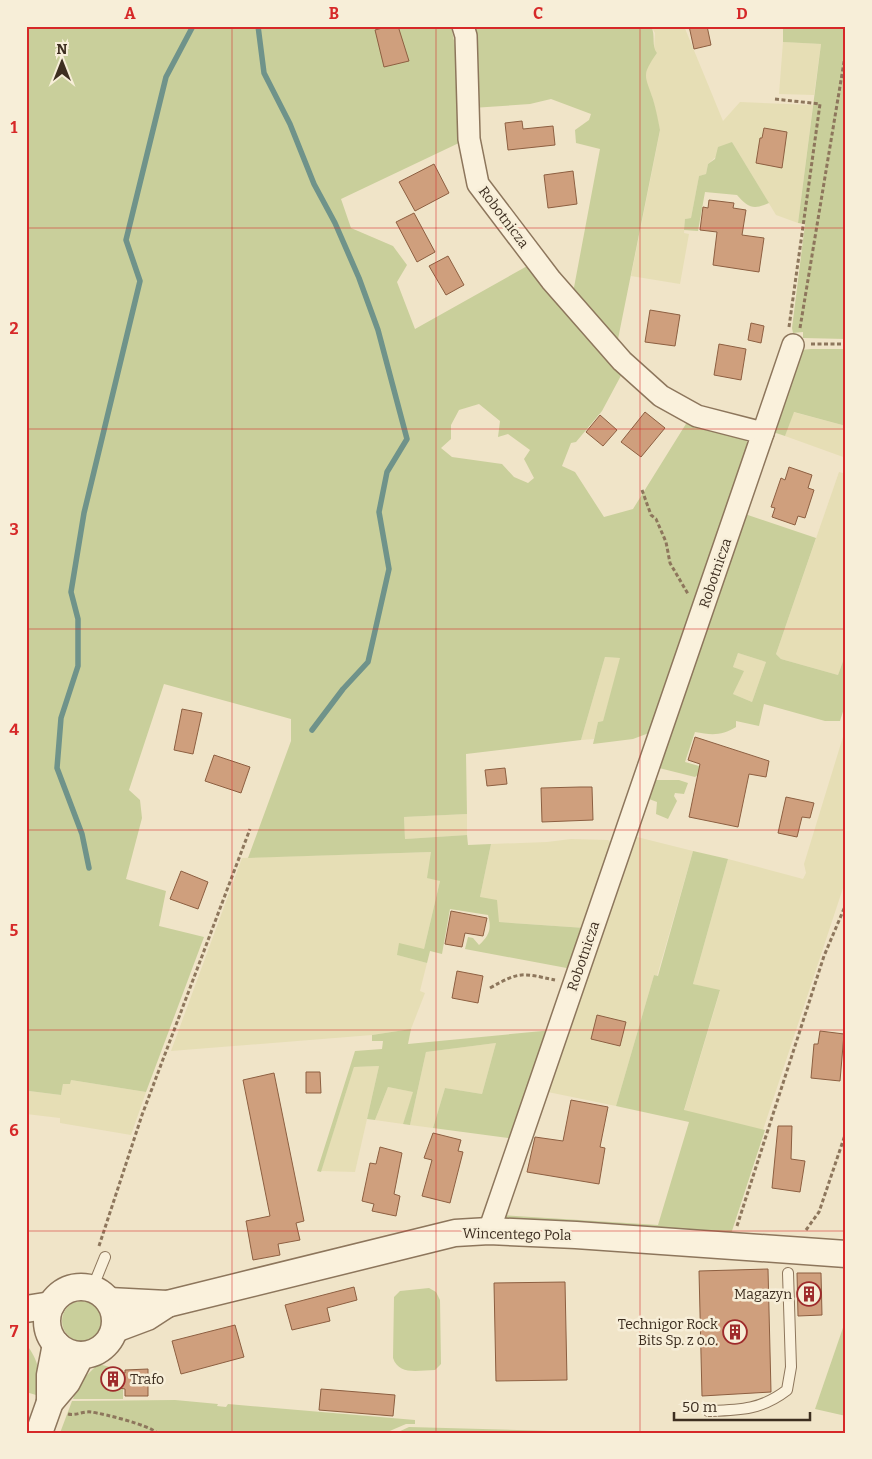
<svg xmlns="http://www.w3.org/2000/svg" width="872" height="1459" font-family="Bitter,serif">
<rect width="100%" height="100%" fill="#f0e4c8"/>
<g fill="#e6deb5">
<polygon points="651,26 684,26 723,121 740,102 813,105 798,223 776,215 732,142 708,164 706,174 699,176 691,218 685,219 684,233 689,234 680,284 631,276 660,131 653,99 645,81 647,67 657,53 654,50 655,33"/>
<polygon points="783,42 821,44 814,95 779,94"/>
<polygon points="793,412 846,426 846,458 785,436"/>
<polygon points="839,472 846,474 846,653 838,675 781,659 776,654"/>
<polygon points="738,653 766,662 752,702 733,694 743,671 733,667"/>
<polygon points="605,657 621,658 603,721 598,722 594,739 581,740"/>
<polygon points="846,727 846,879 763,1130 684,1111 720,991 693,984 728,859 803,879 806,873 804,864"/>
<polygon points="467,814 467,835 405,839 404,817"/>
<polygon points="629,835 693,851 657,976 654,975 616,1106 543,1091"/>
<polygon points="571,839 608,840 612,843 585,928 499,922 480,897 491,844 547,842"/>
<polygon points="432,852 440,881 424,949 397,955 427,963 420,991 425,993 411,1029 372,1035 171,1051 242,858"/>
<polygon points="496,1043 482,1094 445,1088 433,1128 410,1125 426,1052"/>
<polygon points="379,1066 355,1172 321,1171 354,1067"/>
<polygon points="71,1080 146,1092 131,1135 60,1123 60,1118 26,1114 26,1098 29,1091 61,1095 63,1084"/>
<polygon points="388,1087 414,1092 403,1124 375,1120"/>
</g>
<g fill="#c9cf9b" fill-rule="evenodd">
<path d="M 26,26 L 451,26 L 457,55 L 461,142 L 341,199 L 351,228 L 393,246 L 407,265 L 397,282 L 415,329 L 529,265 L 624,370 L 602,411 L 576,442 L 571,443 L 562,466 L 575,472 L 604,517 L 633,509 L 689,419 L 739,430 L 750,446 L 649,733 L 633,739 L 593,744 L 598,722 L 603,721 L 620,658 L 605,657 L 581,740 L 466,754 L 467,814 L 404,817 L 405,839 L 467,835 L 468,845 L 491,844 L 480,897 L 497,900 L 499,922 L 585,928 L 572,969 L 465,949 L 468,937 L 473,938 L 479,945 C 489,936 492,929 488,915 L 450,909 L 442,954 L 430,951 L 427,963 L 397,955 L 399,943 L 424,949 L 440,881 L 427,878 L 431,852 L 248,858 L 291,741 L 291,719 L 164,684 L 129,790 L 140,800 L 142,818 L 126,879 L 166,891 L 159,926 L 204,937 L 146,1092 L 71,1080 L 70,1084 L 63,1084 L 61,1095 L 29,1091 L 26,1098 ZM 479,404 L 500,421 L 498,437 L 508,434 L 530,450 L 524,459 L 534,478 L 528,483 L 514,477 L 502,464 L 452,457 L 441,448 L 451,439 L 451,425 L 459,410 Z"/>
<path d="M 464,26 L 651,26 C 656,35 651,46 657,53 C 641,76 645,75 653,99 C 656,109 658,120 660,130 L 616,349 L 572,298 L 600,149 L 576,143 L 575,130 L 589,120 L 591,114 L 551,99 L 530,104 L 472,108 Z"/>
<polygon points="783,26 846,26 846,339 803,338 803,332 793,333 792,328 805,224 798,223 821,44 783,42"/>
<path d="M 732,142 L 769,203 C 754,210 748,208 737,195 L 705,192 L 698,231 L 684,230 L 685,219 L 691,218 L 699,176 L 706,174 L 708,164 L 715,159 L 718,147 Z"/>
<polygon points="811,349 846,349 846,426 794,412 785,436 770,431 801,350"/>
<path d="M 742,513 L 816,538 L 776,654 L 781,659 L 838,675 L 846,653 L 846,702 L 840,721 L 825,721 L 764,704 L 759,726 L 736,721 L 736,727 C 722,736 711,735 695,732 L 685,762 L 706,768 L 695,777 L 655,767 ZM 738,653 L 766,662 L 752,702 L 733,694 L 744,671 L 733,667 Z"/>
<polygon points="653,780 679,780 688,783 684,794 675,793 674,796 677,801 668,819 656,814 657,802 649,799"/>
<polygon points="693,851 728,859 693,984 720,990 684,1110 765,1130 731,1234 504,1223 502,1215 658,1225 689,1122 616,1106 654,975 658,976"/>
<polygon points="411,1029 408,1044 553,1030 515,1139 433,1128 445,1088 482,1094 496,1043 426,1052 410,1125 403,1124 413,1092 388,1087 375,1120 367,1119 379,1066 354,1067 321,1172 317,1171 355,1051 382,1049 383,1041 372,1041 372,1035"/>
<path d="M 429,1288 L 436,1292 L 440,1300 L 441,1364 L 435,1370 C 419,1370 399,1376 393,1358 L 394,1297 L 400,1291 Z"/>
<circle cx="82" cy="1321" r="20"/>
<polygon points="846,1319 846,1416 815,1409"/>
<path d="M 26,1344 C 38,1359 43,1377 36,1395 L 26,1392 Z"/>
<polygon points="98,1364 123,1370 123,1399 73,1399 79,1383"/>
<polygon points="175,1400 218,1404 217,1406 226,1407 228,1404 415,1420 415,1424 406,1424 385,1433 60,1433 72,1401"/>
<polygon points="409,1427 625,1433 396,1433"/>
</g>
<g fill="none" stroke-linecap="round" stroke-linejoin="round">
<g stroke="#6f938a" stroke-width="5.5">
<polyline points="258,26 264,73 290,124 314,184 335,223 359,278 378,330 407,439 387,472 379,512 389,569 368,662 343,689 312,730"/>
<polyline points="89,868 82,834 57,768 61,718 78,666 78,619 71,592 84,513 140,281 126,240 166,77 193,26"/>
</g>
</g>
<g fill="#cf9f7d" stroke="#8d5f41">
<polygon points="390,26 398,26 409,61 384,67 375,30"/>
<polygon points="689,26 707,26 711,45 694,49"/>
<polygon points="522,121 523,129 553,126 555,145 508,150 505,123"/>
<polygon points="764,128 787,132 782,168 756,163 760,138 762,138"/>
<polygon points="434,164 449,193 415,211 399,182"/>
<polygon points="573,171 577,204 548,208 544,175"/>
<polygon points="709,200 734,203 733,208 746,210 742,235 764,238 759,272 713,265 717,232 700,230 703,207 708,208"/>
<polygon points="414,213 435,252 417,262 396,222"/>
<polygon points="448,256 464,285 446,295 429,266"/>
<polygon points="650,310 680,315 675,346 645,342"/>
<polygon points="751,323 764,326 761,343 748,340"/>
<polygon points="719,344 746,349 741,380 714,375"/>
<polygon points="645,412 665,428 641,457 621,442"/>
<polygon points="600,415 617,430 603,446 586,432"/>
<polygon points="789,467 812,475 808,488 814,490 805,518 798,516 795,525 772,517 775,508 771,507 781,478 785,480"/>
<polygon points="182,709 202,713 193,754 174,750"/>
<polygon points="695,737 769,761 766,777 749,774 738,827 689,817 700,764 688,760"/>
<polygon points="214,755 250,767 241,793 205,781"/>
<polygon points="505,768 507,784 487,786 485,770"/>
<polygon points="580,787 592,787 593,820 542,822 541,788"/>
<polygon points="786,797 814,803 810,818 802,817 797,837 778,833"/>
<polygon points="181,871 208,882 198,909 170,899"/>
<polygon points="451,911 487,918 483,936 465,933 462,947 445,944"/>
<polygon points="457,971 483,976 478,1003 452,998"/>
<polygon points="597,1015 626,1022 620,1046 591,1039"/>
<polygon points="820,1031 844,1034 840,1081 811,1078 814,1044 818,1044"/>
<polygon points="306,1072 320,1072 321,1093 306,1093"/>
<polygon points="274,1073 304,1221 296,1223 300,1240 278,1244 280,1255 253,1260 246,1221 270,1216 243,1080"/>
<polygon points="571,1100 608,1107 600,1147 605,1148 599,1184 527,1172 535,1137 563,1141"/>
<polygon points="778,1126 792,1126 791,1159 805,1161 800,1192 772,1188"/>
<polygon points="433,1133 461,1140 458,1151 463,1152 450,1203 422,1196 432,1160 424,1158"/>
<polygon points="380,1147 402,1153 394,1194 400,1196 396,1216 372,1211 374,1204 362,1201 370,1163 376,1164"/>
<polygon points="768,1269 771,1392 702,1396 699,1271"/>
<polygon points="797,1273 821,1273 822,1315 798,1316"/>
<polygon points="565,1282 567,1380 496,1381 494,1283"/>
<polygon points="354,1287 357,1300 327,1308 330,1321 292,1330 285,1305"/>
<polygon points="235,1325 244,1357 181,1374 172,1341"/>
<polygon points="148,1369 148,1396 125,1396 125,1389 104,1385 106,1370 125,1373 125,1370"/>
<polygon points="321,1389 395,1395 393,1416 319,1410"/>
</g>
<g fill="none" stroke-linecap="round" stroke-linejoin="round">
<g stroke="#8d765c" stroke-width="12">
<g id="service">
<polyline points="92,1289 105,1257"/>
<path d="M 708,1411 C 740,1410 761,1410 787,1390 L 791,1367 L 788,1273"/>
</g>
</g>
<g stroke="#8d765c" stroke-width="24">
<g id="minor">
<polyline points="463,26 466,36 469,139 478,184 551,280 622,361 661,396 697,416 763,433 489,1231"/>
<polyline points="763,433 793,345"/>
</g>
</g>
<g stroke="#8d765c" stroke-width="29">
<g id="tertiary">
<circle cx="81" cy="1321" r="34"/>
<polyline points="109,1301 167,1304 455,1233 489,1231 576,1235 846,1254"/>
<polyline points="26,1309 51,1305"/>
<polyline points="115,1329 147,1317 167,1304"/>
<polyline points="50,1402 50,1375 56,1344"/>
<polyline points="39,1433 50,1402 67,1382 81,1355"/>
</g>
</g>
<g stroke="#8d765c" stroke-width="3" stroke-dasharray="4 2.5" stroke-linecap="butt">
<polyline points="775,99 820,104 789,327"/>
<polyline points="800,328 846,50"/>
<polyline points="811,344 846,344"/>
<polyline points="642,490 651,515 656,519 666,542 670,563 688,594"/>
<path d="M 490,988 C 520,971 522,973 555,980"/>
<polyline points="737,1226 824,956 846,904"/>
<polyline points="806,1230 819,1212 846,1132"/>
<polyline points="99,1246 142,1115 250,829"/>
<path d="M 68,1414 C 76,1416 83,1411 91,1412 C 105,1414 149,1425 157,1433"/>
</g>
<use href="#service" stroke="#faf1dc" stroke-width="10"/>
<use href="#minor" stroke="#faf1dc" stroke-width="21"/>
<use href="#tertiary" stroke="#faf1dc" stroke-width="26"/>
</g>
<path fill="none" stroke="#d62828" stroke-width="1" stroke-opacity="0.55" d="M 232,26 L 232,1433M 436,26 L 436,1433M 640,26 L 640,1433M 26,228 L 846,228M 26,429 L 846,429M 26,629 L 846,629M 26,830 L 846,830M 26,1030 L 846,1030M 26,1231 L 846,1231"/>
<defs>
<g id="building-ring" transform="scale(1.25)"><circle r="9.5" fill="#f7eed8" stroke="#9e2a2b" stroke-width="1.5"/><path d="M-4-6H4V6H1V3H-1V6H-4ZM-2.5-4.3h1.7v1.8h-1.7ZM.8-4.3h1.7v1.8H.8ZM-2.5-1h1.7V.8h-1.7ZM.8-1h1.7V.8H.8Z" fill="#9e2a2b"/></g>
</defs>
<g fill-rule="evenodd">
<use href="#building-ring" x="809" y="1294"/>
<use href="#building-ring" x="735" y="1332"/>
<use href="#building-ring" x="113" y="1379"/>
</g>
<g text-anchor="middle" stroke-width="5" stroke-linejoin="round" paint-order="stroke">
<g font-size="14" fill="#3d2e20" stroke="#f7eed8">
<text transform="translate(504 217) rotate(53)" y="5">Robotnicza</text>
<text transform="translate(715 573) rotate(-71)" y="5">Robotnicza</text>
<text transform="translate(583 956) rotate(-71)" y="5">Robotnicza</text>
<text transform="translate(517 1234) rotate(1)" y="5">Wincentego Pola</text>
</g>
<g font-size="14" fill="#3d2e20" stroke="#f7eed8" text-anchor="end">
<text x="792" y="1299">Magazyn</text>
<text x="718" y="1329">Technigor Rock<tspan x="718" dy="16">Bits Sp. z o.o.</tspan></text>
<text x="130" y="1384" text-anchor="start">Trafo</text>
</g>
</g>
<rect width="872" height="1459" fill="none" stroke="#f7eed8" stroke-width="55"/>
<g transform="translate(62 62)" stroke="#f7eed8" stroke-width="4" paint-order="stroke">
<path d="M0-4L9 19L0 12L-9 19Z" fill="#3d2e20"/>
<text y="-8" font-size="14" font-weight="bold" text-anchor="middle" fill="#3d2e20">N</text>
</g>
<path d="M674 1412v8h136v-8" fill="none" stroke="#3d2e20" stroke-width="2.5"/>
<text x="682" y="1412" font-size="15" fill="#3d2e20" stroke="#f7eed8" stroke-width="4" paint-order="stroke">50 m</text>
<rect x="28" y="28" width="816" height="1404" fill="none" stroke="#d62828" stroke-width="2"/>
<g font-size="16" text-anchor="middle" font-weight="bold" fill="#d62828">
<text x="130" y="19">A</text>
<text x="334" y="19">B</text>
<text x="538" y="19">C</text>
<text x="742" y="19">D</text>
<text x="14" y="133">1</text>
<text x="14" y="334">2</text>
<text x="14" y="535">3</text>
<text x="14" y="735">4</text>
<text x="14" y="936">5</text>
<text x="14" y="1136">6</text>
<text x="14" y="1337">7</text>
</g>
</svg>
